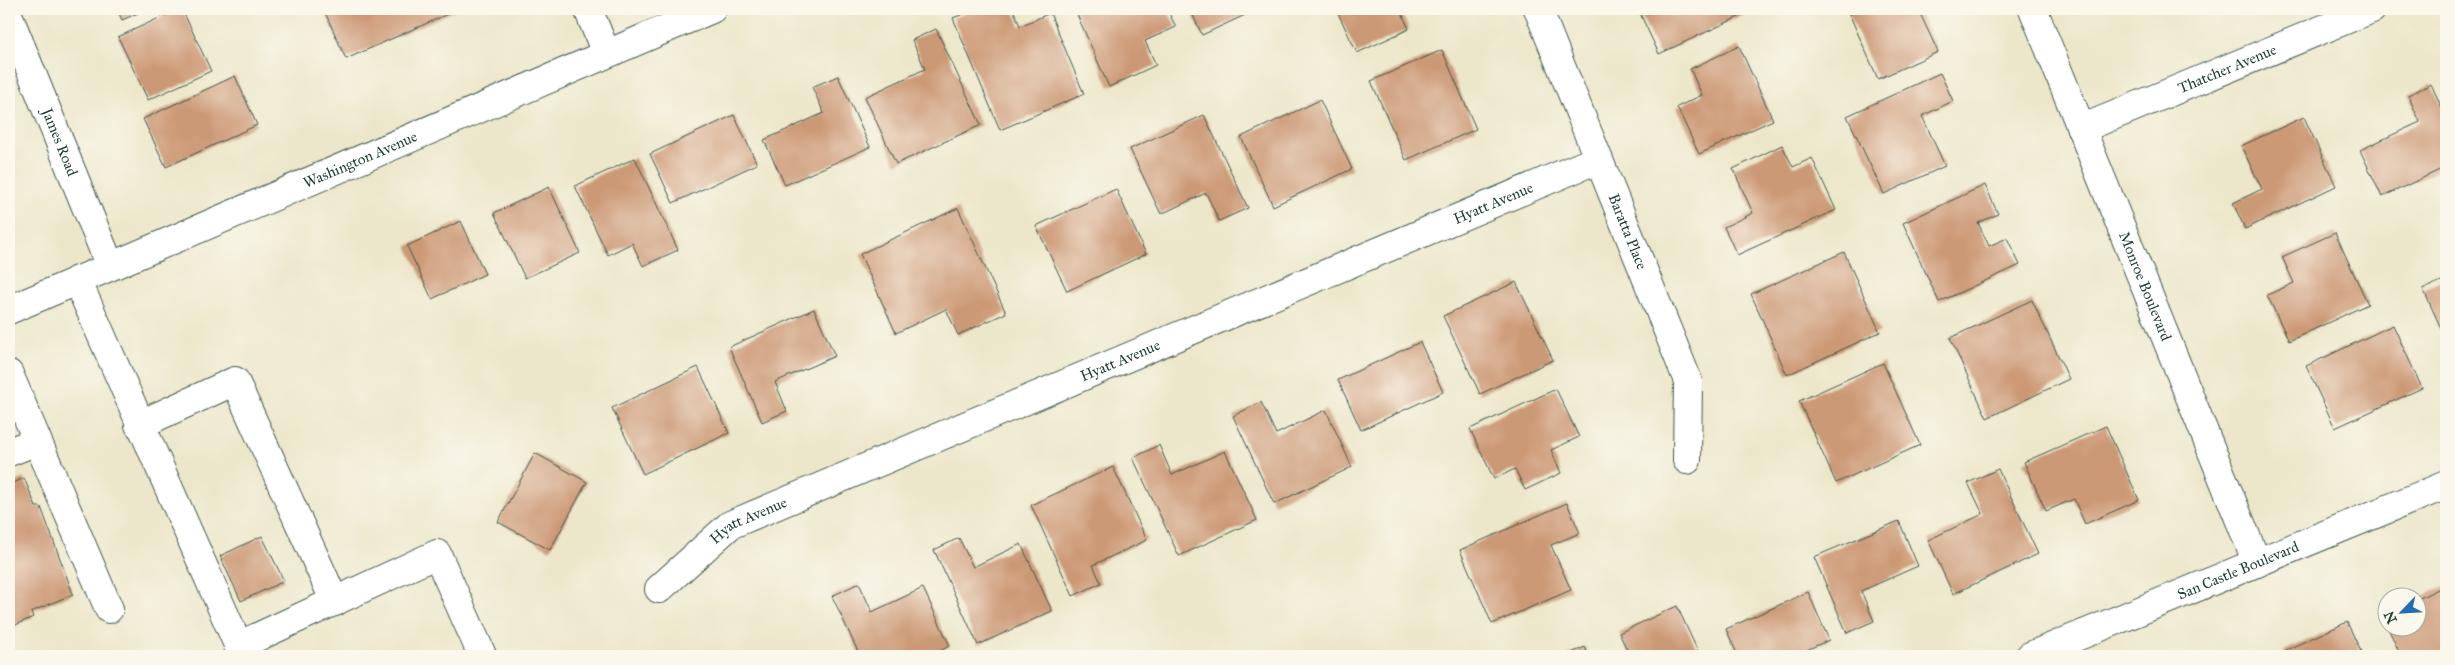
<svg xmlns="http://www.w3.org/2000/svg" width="2455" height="665" font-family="'IM FELL Great Primer',serif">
<rect width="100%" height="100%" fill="#fbf7ec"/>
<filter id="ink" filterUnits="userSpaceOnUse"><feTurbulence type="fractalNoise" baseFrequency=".02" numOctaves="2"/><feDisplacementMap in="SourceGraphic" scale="10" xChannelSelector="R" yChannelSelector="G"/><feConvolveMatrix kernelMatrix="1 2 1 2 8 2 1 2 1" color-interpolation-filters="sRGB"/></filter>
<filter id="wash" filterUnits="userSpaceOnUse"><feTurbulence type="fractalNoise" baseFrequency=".0096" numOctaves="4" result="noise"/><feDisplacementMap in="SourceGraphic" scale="20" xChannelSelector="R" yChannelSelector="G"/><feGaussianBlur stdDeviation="1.12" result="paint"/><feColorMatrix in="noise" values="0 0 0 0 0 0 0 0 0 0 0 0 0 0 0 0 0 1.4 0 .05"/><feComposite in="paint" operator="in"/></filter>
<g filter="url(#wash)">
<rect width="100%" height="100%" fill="#ece7ca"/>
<g id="blocks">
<g fill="#cc9976">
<polygon points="117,9 147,9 122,20"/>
<polygon points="179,9 182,9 211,71 148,100 118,37"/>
<polygon points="327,9 459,9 346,59 324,10"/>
<polygon points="976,9 1013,9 1020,26 1050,13 1084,94 1000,130 953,18"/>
<polygon points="1078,9 1167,9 1176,27 1145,41 1156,65 1109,87 1075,10"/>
<polygon points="1190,9 1258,9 1202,35"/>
<polygon points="1336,9 1400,9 1409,29 1357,53"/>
<polygon points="1638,9 1743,9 1745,14 1659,54"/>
<polygon points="1847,9 1918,9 1938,52 1878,79"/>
<polygon points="936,29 981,125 896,164 865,97 925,69 912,40"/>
<polygon points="1739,46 1773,120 1699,154 1677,107 1702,95 1690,69"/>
<polygon points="1442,50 1476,129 1406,160 1371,81"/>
<polygon points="1940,73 1953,101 1922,116 1945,166 1884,194 1847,116"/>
<polygon points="235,76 257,125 166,167 143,119"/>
<polygon points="838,76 870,147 785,185 764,140 824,113 812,87"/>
<polygon points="2431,84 2446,117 2446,167 2382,197 2360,150 2420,122 2408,95"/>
<polygon points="1320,100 1352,169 1273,206 1241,137"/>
<polygon points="734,115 757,164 673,203 650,154"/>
<polygon points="1204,115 1248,208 1219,221 1206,193 1161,214 1130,149"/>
<polygon points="2304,117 2336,186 2245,229 2233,203 2262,189 2241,146"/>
<polygon points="1782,145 1793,167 1812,158 1836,210 1737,255 1724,227 1753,213 1733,169"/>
<polygon points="635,158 678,250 643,266 632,243 608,255 575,186"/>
<polygon points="1985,185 1998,214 1978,223 1989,246 2007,238 2020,265 1939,302 1903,223"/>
<polygon points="549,187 580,253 525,278 494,213"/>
<polygon points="1116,189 1146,254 1067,291 1036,226"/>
<polygon points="958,208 1006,313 958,335 946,309 896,333 860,254"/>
<polygon points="461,221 485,274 432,299 407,246"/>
<polygon points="2335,233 2368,304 2289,341 2267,295 2294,283 2282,257"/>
<polygon points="1844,252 1880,332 1787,375 1751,294"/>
<polygon points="2446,279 2446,339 2423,289"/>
<polygon points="1516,282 1553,360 1480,394 1443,316"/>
<polygon points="2032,300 2069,379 1987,418 1950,338"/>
<polygon points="814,309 835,356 775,382 787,411 762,422 729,347"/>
<polygon points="2393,325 2422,388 2335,428 2306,366"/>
<polygon points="1420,342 1443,392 1361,430 1338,380"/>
<polygon points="1883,363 1920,445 1836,483 1799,401"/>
<polygon points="698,367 729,433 643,474 612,408"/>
<polygon points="1556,389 1579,437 1551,450 1561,473 1525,490 1515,469 1494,479 1470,429"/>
<polygon points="1261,402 1276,434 1326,410 1352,467 1274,504 1233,416"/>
<polygon points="2106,426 2139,500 2085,524 2074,499 2046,511 2024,462"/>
<polygon points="1159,445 1172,475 1225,451 1257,520 1179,556 1133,458"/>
<polygon points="535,453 587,482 550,550 498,522"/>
<polygon points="1113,467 1147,540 1093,565 1101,583 1073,596 1031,505"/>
<polygon points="1998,469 2038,554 1953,594 1928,540 1983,514 1968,483"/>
<polygon points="24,478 36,507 41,507 73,594 31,612 33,617 9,628 9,485"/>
<polygon points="1567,503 1580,533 1551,545 1571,590 1492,624 1460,550"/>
<polygon points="1899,521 1918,566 1861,591 1874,621 1847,633 1814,557"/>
<polygon points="262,536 284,581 241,601 220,556"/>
<polygon points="959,538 973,567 1021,544 1052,611 978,645 934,550"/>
<polygon points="859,583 872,612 923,588 950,646 929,656 860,656 832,596"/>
<polygon points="2444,586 2446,591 2446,653 2439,656 2401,656 2382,615 2388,613 2388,628 2418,628 2418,599"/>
<polygon points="1808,592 1829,640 1793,656 1738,656 1726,629"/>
<polygon points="1677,606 1700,656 1630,656 1619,633"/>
<polygon points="2347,622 2363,656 2286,656 2284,651"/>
<polygon points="1585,647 1589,656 1565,656"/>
</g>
</g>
</g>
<g filter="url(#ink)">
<use href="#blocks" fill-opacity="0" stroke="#3e564a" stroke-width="1"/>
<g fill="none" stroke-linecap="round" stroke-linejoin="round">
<g stroke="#3e564a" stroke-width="30">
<g id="minor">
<polyline points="588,9 606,53"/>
<path id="s1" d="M 1538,9 L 1688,381 L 1687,460"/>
<path id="s2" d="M 2033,9 L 2257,563"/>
<path id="s3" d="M 9,17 L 110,266"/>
<path id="s4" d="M 2081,129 L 2372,9"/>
<polyline points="77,280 243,656"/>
<path id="s5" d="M 9,310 L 712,9"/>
<polyline points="9,374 109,609"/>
<polyline points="139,425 235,381 335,602"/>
<polyline points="9,452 37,441"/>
<path id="s6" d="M 659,589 L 730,525 L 1598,159"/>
<polyline points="238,646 437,554 482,655 479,656"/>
<path id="s7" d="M 2030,656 L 2446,485"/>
</g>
</g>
<use href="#minor" stroke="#fff" stroke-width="28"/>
</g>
</g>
<g text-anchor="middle" stroke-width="4" stroke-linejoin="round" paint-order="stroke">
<g font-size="15" fill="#1f3d34" stroke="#fbf7ec">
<text dy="5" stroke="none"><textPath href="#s4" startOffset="158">Thatcher Avenue</textPath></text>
<text dy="5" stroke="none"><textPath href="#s3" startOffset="135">James Road</textPath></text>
<text dy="5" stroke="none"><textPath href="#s5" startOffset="382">Washington Avenue</textPath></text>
<text dy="5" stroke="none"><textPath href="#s6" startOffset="924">Hyatt Avenue</textPath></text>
<text dy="5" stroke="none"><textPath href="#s1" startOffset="240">Baratta Place</textPath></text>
<text dy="5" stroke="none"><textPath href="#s2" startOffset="299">Monroe Boulevard</textPath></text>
<text dy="5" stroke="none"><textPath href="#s6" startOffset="519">Hyatt Avenue</textPath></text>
<text dy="5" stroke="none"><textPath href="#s6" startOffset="114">Hyatt Avenue</textPath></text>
<text dy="5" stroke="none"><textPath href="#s7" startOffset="225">San Castle Boulevard</textPath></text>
</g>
</g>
<rect width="2455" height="665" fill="none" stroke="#fbf7ec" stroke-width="30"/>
<g transform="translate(2402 612) rotate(245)"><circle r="24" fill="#fbf7ec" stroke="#a3ada2"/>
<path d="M0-4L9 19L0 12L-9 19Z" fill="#1f6fb2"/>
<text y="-8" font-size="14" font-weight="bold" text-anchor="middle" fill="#1f3d34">N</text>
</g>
</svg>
